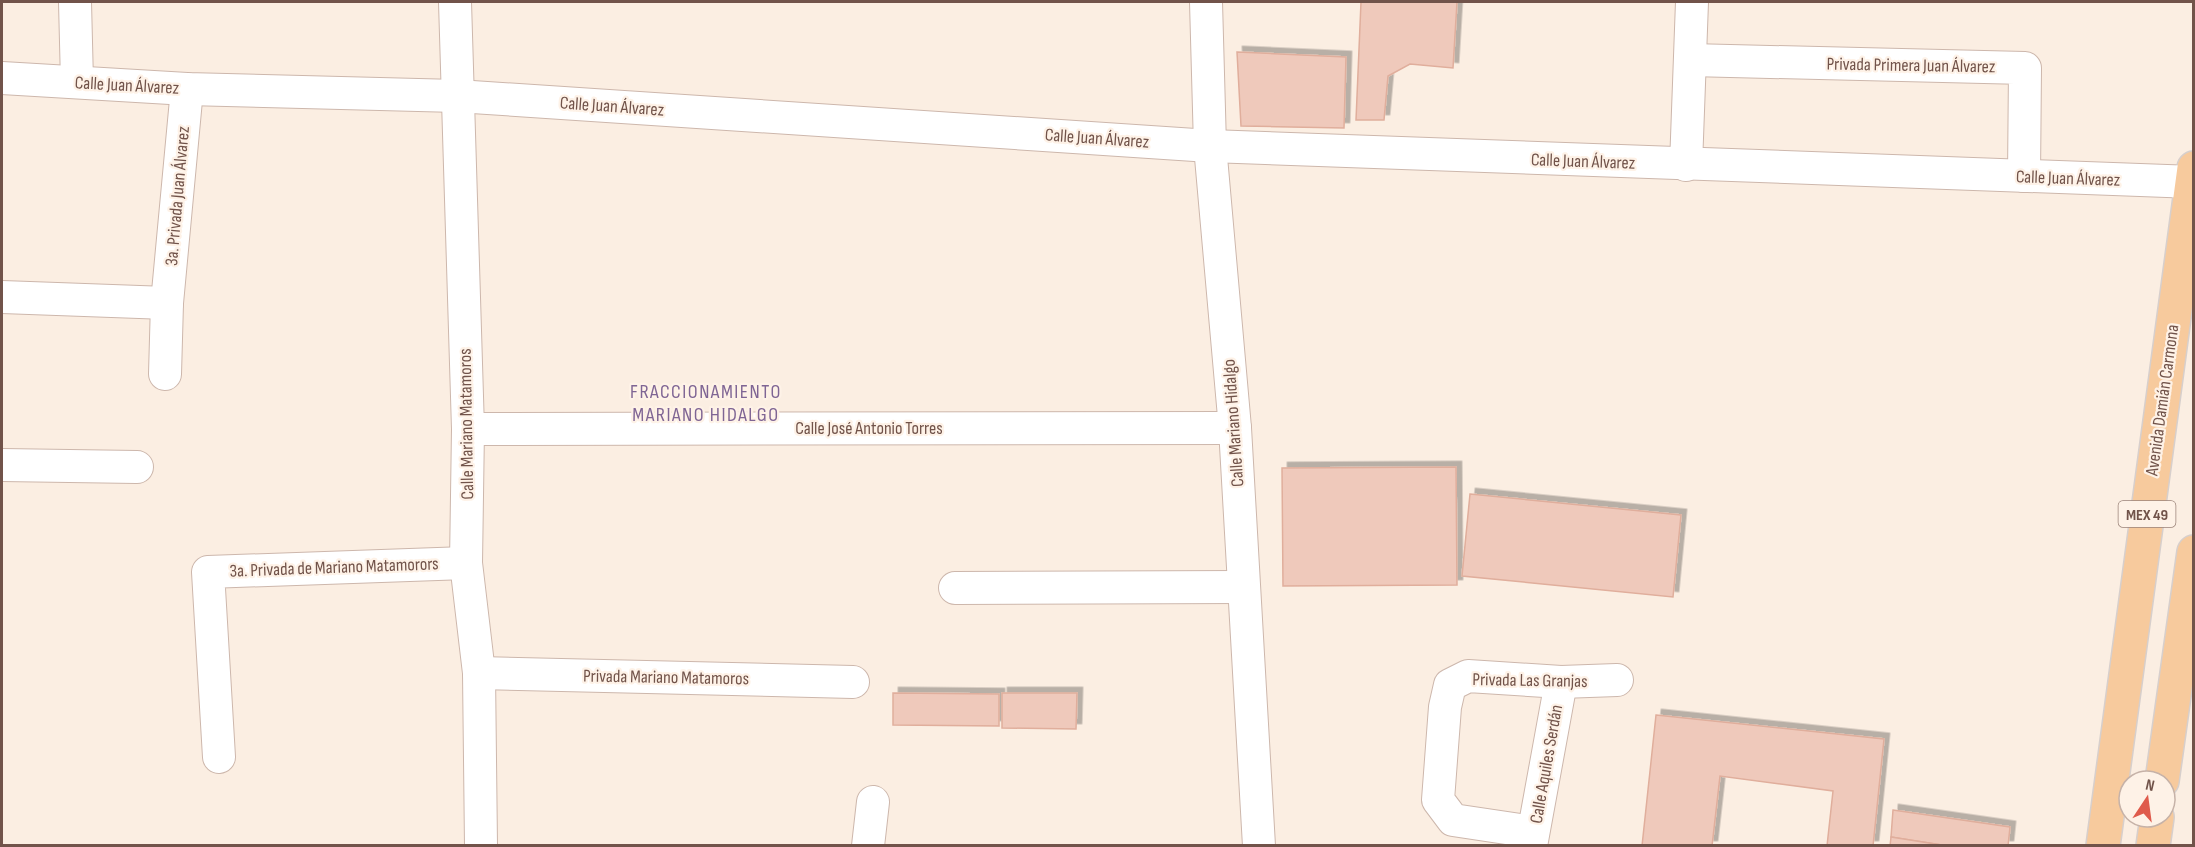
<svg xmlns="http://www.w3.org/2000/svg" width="2195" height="847" font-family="'Sofia Sans Condensed',sans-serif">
<defs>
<filter id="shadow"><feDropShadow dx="5.5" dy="-5.5" stdDeviation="0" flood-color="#0004"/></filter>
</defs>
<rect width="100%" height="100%" fill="#fbeee2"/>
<g fill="#efc9bb" stroke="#e0ae9c" stroke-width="1.5" filter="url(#shadow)">
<polygon points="1361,2 1457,2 1453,68 1410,64 1388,76 1384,120 1356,120"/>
<polygon points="1237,52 1346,57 1344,128 1241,126"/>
<polygon points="1456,467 1457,585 1283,586 1282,468"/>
<polygon points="1470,494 1681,515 1673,597 1462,576"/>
<polygon points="893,693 999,694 999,726 893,725"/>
<polygon points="1002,693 1077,693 1076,729 1002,728"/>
<polygon points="1656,715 1884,739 1873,846 1827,846 1833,791 1720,776 1712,846 1642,846"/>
<polygon points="1893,810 2010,827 2008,846 1948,846 1891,837"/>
<polygon points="1891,837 1948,846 1890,846"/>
</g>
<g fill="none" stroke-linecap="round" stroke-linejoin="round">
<g stroke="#cdb7ac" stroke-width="34">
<g id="minor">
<polyline points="75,2 77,82"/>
<polyline points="455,2 468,429 466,563 479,673 481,846"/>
<polyline points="1206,2 1210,146 1235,428 1259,846"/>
<polyline points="1690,60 2025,68 2024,176"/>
<polyline points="2,78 187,89 457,96 1210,146 2194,182"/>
<polyline points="1686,165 1692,2"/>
<polyline points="2,297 167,303"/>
<polyline points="165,374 167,303 187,89"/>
<polyline points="468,429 1235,428"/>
<polyline points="2,465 137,467"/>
<polyline points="955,588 1243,587"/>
<polyline points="479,673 853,682"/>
<polyline points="219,757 208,572 466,563"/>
<polyline points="1533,832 1453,820 1438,800 1445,707 1450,685 1468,676 1561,682 1617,680"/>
<polyline points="868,846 873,802"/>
<polyline points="1531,846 1561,682"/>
</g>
</g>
<g stroke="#d7cfcc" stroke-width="36">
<g id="primary">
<polyline points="2162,781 2194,552"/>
<polyline points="2103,846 2194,168"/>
<polyline points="2153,846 2157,817"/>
</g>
</g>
<use href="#minor" stroke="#fff" stroke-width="32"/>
<use href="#primary" stroke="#f7ca9d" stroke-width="33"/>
</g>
<g text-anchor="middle" stroke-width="4.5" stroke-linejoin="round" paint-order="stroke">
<rect fill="#fef2e7" stroke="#9b8379" stroke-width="1.5" x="2118.5" y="501" width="57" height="26" rx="4.5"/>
<g font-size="16" font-weight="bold" fill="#71534a">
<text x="2147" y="520">MEX 49</text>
</g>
<g font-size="18" fill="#71534a" stroke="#fef2e7">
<text transform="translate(1911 65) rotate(1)" y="6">Privada Primera Juan Álvarez</text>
<text transform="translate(127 85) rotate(3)" y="6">Calle Juan Álvarez</text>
<text transform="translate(612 106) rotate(4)" y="6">Calle Juan Álvarez</text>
<text transform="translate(1097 138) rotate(4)" y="6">Calle Juan Álvarez</text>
<text transform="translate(1583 161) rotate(2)" y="6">Calle Juan Álvarez</text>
<text transform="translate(2068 178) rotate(2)" y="6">Calle Juan Álvarez</text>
<text transform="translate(177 196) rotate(-85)" y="6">3a. Privada Juan Álvarez</text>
<text transform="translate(2162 400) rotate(-82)" y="6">Avenida Damián Carmona</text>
<text transform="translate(1233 423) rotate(-94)" y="6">Calle Mariano Hidalgo</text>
<text transform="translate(466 424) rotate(-91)" y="6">Calle Mariano Matamoros</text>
<text x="869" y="434">Calle José Antonio Torres</text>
<text transform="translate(334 567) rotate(-2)" y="6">3a. Privada de Mariano Matamorors</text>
<text transform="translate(666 677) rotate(1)" y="6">Privada Mariano Matamoros</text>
<text transform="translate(1530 680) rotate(1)" y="6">Privada Las Granjas</text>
<text transform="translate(1546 764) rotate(-80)" y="6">Calle Aquiles Serdán</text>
</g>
<g font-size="20" letter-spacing="1.5" fill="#7f6594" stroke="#fef2e7">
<text x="706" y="398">FRACCIONAMIENTO<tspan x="706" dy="23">MARIANO HIDALGO</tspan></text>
</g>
</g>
<rect width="2195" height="847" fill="none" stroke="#71534a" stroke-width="6"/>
<g transform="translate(2147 799) rotate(13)"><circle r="28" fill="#fef2e7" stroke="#c6b2a8" stroke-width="1.5"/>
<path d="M0-4.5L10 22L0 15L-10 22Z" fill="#df5b4c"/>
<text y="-9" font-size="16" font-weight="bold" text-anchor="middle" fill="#71534a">N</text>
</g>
</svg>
